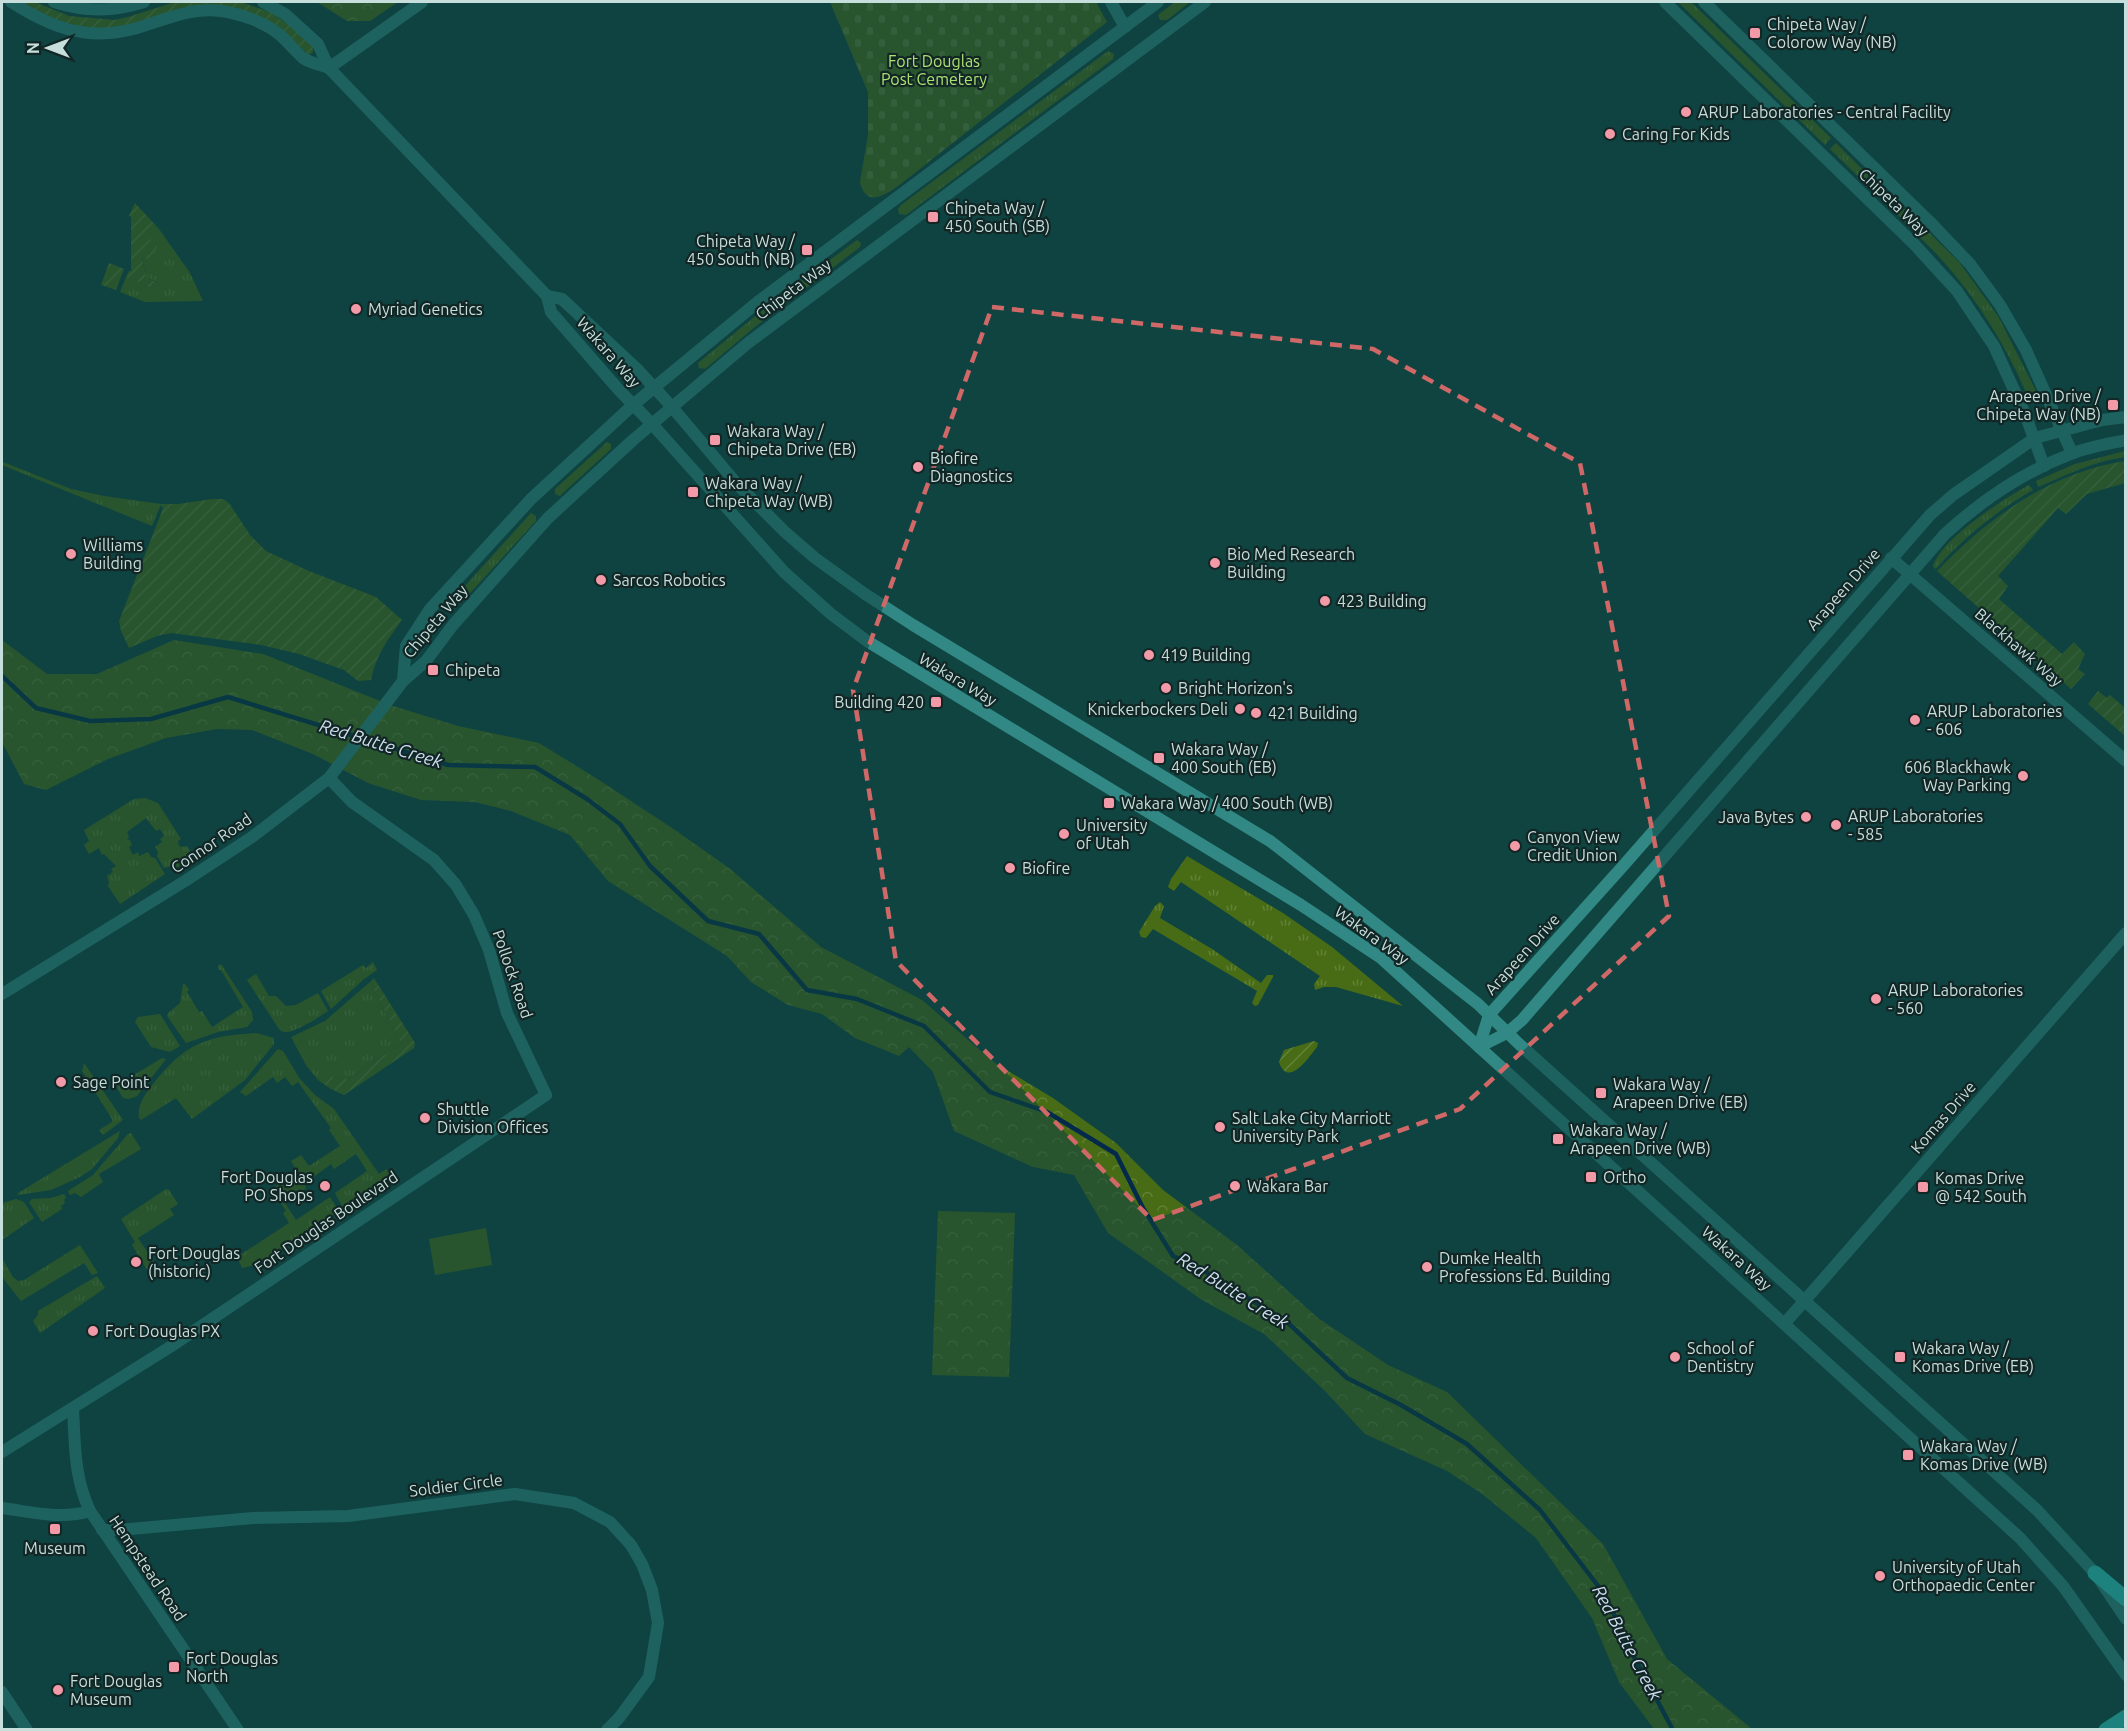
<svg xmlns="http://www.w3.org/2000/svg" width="2127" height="1731" font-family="Ubuntu,sans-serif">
<defs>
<pattern id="grass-tufts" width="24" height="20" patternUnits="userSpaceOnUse" patternTransform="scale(1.5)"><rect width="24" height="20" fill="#486c15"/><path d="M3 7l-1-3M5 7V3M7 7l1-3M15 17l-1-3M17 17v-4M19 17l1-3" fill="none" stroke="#618137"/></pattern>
<pattern id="forest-crowns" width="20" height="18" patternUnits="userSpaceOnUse" patternTransform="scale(1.5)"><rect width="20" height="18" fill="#486c15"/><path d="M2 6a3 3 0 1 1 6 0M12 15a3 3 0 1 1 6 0" fill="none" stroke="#618137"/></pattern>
<pattern id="cemetery-stones" width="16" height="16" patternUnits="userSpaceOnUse" patternTransform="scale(1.5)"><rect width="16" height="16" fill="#486c15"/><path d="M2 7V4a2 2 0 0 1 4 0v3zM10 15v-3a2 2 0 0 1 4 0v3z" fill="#618137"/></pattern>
<pattern id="garden-furrows" width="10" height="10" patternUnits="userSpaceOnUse" patternTransform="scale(1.5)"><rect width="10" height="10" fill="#486c15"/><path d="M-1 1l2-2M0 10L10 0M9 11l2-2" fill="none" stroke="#618137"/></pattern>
</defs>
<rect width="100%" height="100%" fill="#0f4441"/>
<g fill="url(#grass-tufts)">
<polygon points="1175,2 1190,2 1167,20 1160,20 1158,15"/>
<polygon points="1678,2 1691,2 1831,138 1825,145"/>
<polygon points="1108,51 1114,54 1113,59 906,215 899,214 898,209 901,205"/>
<polygon points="1836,143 1876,183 1876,187 1873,189 1869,187 1830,149"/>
<path d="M 1905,209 L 1959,262 L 1998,316 L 2037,393 L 2035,398 L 2031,399 L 2028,397 C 2007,347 1979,302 1943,261 C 1929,245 1912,231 1898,215 L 1900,210 Z"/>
<polygon points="159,229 190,273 203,301 145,302 120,292 126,277 149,287 157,282 146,277 142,257 148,235"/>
<polygon points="857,240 861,243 860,247 756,326 705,369 699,368 698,363 770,304"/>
<polygon points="607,442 611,444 611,449 564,492 560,496 555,494 555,489"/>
<path d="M 2125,451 L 2125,457 C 2095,461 2066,475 2038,487 L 2036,481 L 2075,464 Z"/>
<polygon points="3,462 71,489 104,496 161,504 152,526 2,465"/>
<path d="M 2029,485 L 2033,490 C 1995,512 1964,537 1936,569 L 1933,567 C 1939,540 2005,498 2029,485 Z"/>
<polygon points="531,513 536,516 536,521 460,604 454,605 454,598"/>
<polygon points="145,798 158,803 181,839 178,841 179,846 182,847 187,846 190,851 188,861 174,869 172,866 164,868 157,856 158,852 155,847 162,842 160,839 164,836 160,829 156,831 146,818 127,832 129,837 127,839 130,840 132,845 129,847 133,855 138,852 139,856 148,852 151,857 155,858 165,874 120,904 108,886 109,882 107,876 113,872 111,869 116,866 104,854 102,855 99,848 89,854 84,845 89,841 84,830 134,799"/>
<polygon points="1187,856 1283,913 1332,947 1403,1006 1336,987 1324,987 1315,990 1314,984 1320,976 1181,882 1174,891 1168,887 1171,879"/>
<polygon points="1160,902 1164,906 1160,918 1212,949 1261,983 1267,975 1273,975 1273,977 1258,1005 1255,1006 1252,1003 1257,991 1153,929 1146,938 1141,937 1139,932 1155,906"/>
<polygon points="373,962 377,970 364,979 331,1009 321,991 363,965 366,968"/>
<polygon points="221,964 252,1012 253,1020 247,1027 218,1032 186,1043 167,1016 168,1013 180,1003 183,984 185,984 189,990 187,992 199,1012 202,1011 212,1027 243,1007 221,970 219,970 218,966"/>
<path d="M 256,974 L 269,996 L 276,996 L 286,1006 L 296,1005 L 318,993 L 328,1011 C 319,1017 295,1033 285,1032 C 281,1032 279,1029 277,1026 L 247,980 Z"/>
<path d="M 370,982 L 401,1044 L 348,1079 C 336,1080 330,1073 318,1080 L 306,1065 L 291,1037 L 325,1021 Z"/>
<polygon points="160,1014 180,1046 170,1052 151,1047 135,1022 138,1017"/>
<path d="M 256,1033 L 274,1038 L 274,1044 L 245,1080 L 192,1119 L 176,1098 L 141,1120 L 139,1118 C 137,1105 145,1094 153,1084 C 185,1044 205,1036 256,1033 Z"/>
<path d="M 278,1049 L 283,1051 L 300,1079 L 315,1095 L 334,1109 L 379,1174 L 386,1169 L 389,1173 C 387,1182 379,1181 373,1185 L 372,1189 L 343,1208 L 335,1193 L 367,1171 L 356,1154 L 334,1169 L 331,1164 L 304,1184 L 306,1188 L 285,1203 L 296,1220 L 330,1197 L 339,1211 L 295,1240 L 289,1241 L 289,1245 L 256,1265 L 242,1268 L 237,1257 L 289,1223 L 283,1213 L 286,1211 L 277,1197 L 274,1199 L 269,1191 L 297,1171 L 291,1161 L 301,1155 L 309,1166 L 340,1146 L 329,1130 L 331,1128 L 298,1082 L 292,1086 L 285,1077 L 277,1083 L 273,1077 L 246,1096 L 240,1092 Z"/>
<polygon points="162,1058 166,1059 137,1096 129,1099 123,1098 116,1086"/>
<polygon points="84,1063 123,1120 103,1135 99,1130 112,1122 112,1119 82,1071"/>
<polygon points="120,1131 118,1138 92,1169 80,1177 51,1190 18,1195 18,1193"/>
<polygon points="131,1133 141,1149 99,1174 103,1182 81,1197 75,1193 70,1195 68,1191 93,1175 128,1134"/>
<polygon points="166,1189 169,1190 178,1204 170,1209 174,1215 138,1238 156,1265 147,1270 132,1245 135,1242 121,1219"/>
<polygon points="64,1194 66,1198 64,1200 65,1203 61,1206 62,1209 42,1222 29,1202 32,1199 51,1198"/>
<polygon points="16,1199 24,1202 34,1218 2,1240 2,1203"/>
<polygon points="80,1245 98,1273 92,1275 84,1263 21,1301 2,1277 2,1258 13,1277 18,1281 24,1280"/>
<polygon points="97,1276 105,1288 40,1333 33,1321 38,1315 38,1311"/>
</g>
<g fill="url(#forest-crowns)">
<polygon points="317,2 398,2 370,21 347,21"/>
<polygon points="2,640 47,674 97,674 174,640 263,654 390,705 458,726 539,743 599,780 675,830 729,868 821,947 922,1000 995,1063 1053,1098 1116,1143 1163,1190 1237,1245 1318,1318 1388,1365 1447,1392 1603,1544 1667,1659 1752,1729 1654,1729 1619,1682 1592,1618 1536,1538 1481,1493 1447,1471 1365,1434 1325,1391 1264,1334 1202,1300 1108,1233 1074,1175 1033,1167 954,1131 933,1072 909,1047 899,1056 855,1038 822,1014 788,1005 751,982 727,956 608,881 570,835 511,811 475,802 421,800 368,783 313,754 252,730 217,729 166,738 108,759 46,790 24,784 2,742"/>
<polygon points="938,1211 1015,1213 1009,1377 932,1375"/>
</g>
<path fill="url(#cemetery-stones)" d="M 830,2 L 1096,2 L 1107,22 L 898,186 C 885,195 866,208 860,182 L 868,135 L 868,92 Z"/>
<g fill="url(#garden-furrows)">
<polygon points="22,2 35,2 69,16 114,20 128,17 175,2 241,2 270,12 288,24 313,47 313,52 309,55 279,28 225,8 123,28 94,29 52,20 24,5"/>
<polygon points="135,203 159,229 148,235 158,256 153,260 142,258 146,277 158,283 149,287 126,277 129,271 131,271 131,217 129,216"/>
<polygon points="109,263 124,269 116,290 101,285"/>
<path d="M 2125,461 L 2125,483 L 2087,494 L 2066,514 L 2058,508 L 1998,576 L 2008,586 L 1999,599 L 2062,654 L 2074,642 L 2085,654 L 2078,669 L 2085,674 L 2071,689 L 1937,571 C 1988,518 2051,472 2125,461 Z"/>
<path d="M 212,499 L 223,499 L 229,503 L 250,535 L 266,551 L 309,571 L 376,597 L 402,620 C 388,639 376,655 371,680 L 358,681 L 344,670 L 299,654 L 261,645 L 171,633 L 157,636 L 129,648 L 121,631 L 119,621 L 162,511 L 163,507 L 160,506 L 161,504 L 178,504 Z"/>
<polygon points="2098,691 2107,698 2110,695 2125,708 2125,736 2088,704"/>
<path d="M 374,978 L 415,1043 L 414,1048 L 344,1095 L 331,1089 L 318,1080 C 330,1073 336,1080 348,1079 L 401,1044 L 370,982 Z"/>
<path d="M 1314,1041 L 1318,1043 L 1317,1047 C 1309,1057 1288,1089 1279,1062 L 1284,1050 Z"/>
</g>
<polygon fill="#486c15" points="486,1228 492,1265 435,1275 429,1239"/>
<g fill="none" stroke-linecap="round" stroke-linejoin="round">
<polyline stroke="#042a4b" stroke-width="4.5" points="2,676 36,708 90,721 151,719 228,697 448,765 535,767 587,799 620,824 650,866 708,921 759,934 807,990 857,999 924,1026 990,1092 1047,1112 1116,1154 1143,1208 1173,1256 1206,1272 1287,1322 1347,1378 1401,1405 1467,1444 1540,1510 1605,1595 1634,1657 1673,1730"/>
<g stroke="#318884" stroke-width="12">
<path d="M 11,2 C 52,28 88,42 137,28 C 165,20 190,7 221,11 C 241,14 265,22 280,35 C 288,42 295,51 303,58 C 310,63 321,65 329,68"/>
<path d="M 54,2 C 86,12 112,12 144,2"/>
<polyline points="263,2 285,14 318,44 329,68 547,296 551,312 618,389 652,424"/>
<polyline points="1111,2 1125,27"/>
<polyline points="329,68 422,2"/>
<polyline points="547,296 562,299 639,371 672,407"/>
<polyline points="1891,558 2126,761"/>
<polyline points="1785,1323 2126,933"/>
<path d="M 73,1409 C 75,1444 74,1478 90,1511 L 238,1730"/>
<polyline points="2,1452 170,1347 546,1095 507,1013 489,950 474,915 456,885 434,860 352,802 329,778"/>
<path d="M 2,1508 C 32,1512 61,1520 90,1511"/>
<polyline points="102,1530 119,1530 253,1518 348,1516 515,1494 574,1503 610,1522 631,1545 642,1564 652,1590 658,1623 649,1677 619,1718 607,1730"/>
<polyline points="2,1692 27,1730"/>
</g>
<g stroke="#318884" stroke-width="12">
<polyline points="1665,2 1914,244 1957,291 1994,346 2025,414 2044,466"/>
<polyline points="1704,2 1930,222 1970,264 2000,305 2026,350 2072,453"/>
<polyline points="672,407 737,484 785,532 815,558 865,594 913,625 1270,841 1478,1004 1518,1043 2037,1510 2095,1573 2126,1619"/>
<polyline points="652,424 784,572 831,614 867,641 1301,905 1381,958 2020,1538 2063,1586 2126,1675"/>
<polyline points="403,681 406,646 430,609 531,499 633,405 759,301 1158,2"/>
<polyline points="2,994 185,881 252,837 329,778 403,681 426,661 453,625 548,518 633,440 748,343 1205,2"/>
<polyline points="1479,1047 1489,1015 1623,866 1930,515 1953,495 2035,438 2102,420 2126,417"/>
<path d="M 1479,1047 L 1507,1033 L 1522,1020 L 1945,534 C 1982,500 2023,472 2071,454 C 2088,447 2108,444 2126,440"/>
</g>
<g stroke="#30cec7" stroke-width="15">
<polyline points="2095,1573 2126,1599"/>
<polyline points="2106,1730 2126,1717"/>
</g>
</g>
<path d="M0 0H2127V1731H0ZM 992,307 L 1373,349 L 1580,463 L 1669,916 L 1460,1109 L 1152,1220 L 896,961 L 853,690 Z" fill="#0f4441" fill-opacity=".55" fill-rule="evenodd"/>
<path fill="none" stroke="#d06867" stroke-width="4.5" stroke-dasharray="12 8" stroke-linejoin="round" d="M 992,307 L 1373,349 L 1580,463 L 1669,916 L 1460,1109 L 1152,1220 L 896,961 L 853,690 Z"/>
<g fill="#f39aa8" stroke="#122625" stroke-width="2">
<rect x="1749" y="27" width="12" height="12" rx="3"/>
<circle cx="1686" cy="112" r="6"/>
<circle cx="1610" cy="134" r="6"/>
<rect x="927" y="211" width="12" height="12" rx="3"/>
<rect x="801" y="244" width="12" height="12" rx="3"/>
<circle cx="356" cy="309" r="6"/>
<rect x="2107" y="399" width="12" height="12" rx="3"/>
<rect x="709" y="434" width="12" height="12" rx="3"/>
<circle cx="918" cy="467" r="6"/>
<rect x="687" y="486" width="12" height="12" rx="3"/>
<circle cx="71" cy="554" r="6"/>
<circle cx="1215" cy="563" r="6"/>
<circle cx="601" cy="580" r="6"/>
<circle cx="1325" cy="601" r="6"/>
<circle cx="1149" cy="655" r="6"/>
<rect x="427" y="664" width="12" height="12" rx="3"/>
<circle cx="1166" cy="688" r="6"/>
<rect x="930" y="696" width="12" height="12" rx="3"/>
<circle cx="1240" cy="709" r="6"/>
<circle cx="1256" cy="713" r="6"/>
<circle cx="1915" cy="720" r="6"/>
<rect x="1153" y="752" width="12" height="12" rx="3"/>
<circle cx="2023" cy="776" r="6"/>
<rect x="1103" y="797" width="12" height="12" rx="3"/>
<circle cx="1806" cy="817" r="6"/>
<circle cx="1836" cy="825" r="6"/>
<circle cx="1064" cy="834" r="6"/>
<circle cx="1515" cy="846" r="6"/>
<circle cx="1010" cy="868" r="6"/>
<circle cx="1876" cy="999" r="6"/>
<circle cx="61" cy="1082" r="6"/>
<rect x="1595" y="1087" width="12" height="12" rx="3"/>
<circle cx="425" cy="1118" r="6"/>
<circle cx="1220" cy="1127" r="6"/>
<rect x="1552" y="1133" width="12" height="12" rx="3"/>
<rect x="1585" y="1171" width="12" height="12" rx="3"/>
<circle cx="325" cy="1186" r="6"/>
<circle cx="1235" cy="1186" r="6"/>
<rect x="1917" y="1181" width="12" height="12" rx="3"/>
<circle cx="136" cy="1262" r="6"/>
<circle cx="1427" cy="1267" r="6"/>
<circle cx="93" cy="1331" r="6"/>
<circle cx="1675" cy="1357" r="6"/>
<rect x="1894" y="1351" width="12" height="12" rx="3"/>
<rect x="1902" y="1449" width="12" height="12" rx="3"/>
<rect x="49" y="1523" width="12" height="12" rx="3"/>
<circle cx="1880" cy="1576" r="6"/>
<rect x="168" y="1661" width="12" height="12" rx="3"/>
<circle cx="58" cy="1690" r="6"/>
</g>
<g text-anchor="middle" stroke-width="4.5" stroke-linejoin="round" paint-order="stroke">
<g font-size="16" fill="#c6dfdd" stroke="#122625" text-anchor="start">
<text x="1767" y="30">Chipeta Way /<tspan x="1767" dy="18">Colorow Way (NB)</tspan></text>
<text x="1698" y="118">ARUP Laboratories - Central Facility</text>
<text x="1622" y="140">Caring For Kids</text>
<text x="945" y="214">Chipeta Way /<tspan x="945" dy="18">450 South (SB)</tspan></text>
<text x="795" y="247" text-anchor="end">Chipeta Way /<tspan x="795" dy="18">450 South (NB)</tspan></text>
<text x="368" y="315">Myriad Genetics</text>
<text x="2101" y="402" text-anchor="end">Arapeen Drive /<tspan x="2101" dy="18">Chipeta Way (NB)</tspan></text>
<text x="727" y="437">Wakara Way /<tspan x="727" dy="18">Chipeta Drive (EB)</tspan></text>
<text x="930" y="464">Biofire<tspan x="930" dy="18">Diagnostics</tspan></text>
<text x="705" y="489">Wakara Way /<tspan x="705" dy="18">Chipeta Way (WB)</tspan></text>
<text x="83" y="551">Williams<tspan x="83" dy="18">Building</tspan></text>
<text x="1227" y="560">Bio Med Research<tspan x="1227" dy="18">Building</tspan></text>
<text x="613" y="586">Sarcos Robotics</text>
<text x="1337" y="607">423 Building</text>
<text x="1161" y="661">419 Building</text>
<text x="445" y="676">Chipeta</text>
<text x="1178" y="694">Bright Horizon's</text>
<text x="924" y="708" text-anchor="end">Building 420</text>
<text x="1228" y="715" text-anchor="end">Knickerbockers Deli</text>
<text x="1927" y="717">ARUP Laboratories<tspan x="1927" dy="18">- 606</tspan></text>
<text x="1268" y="719">421 Building</text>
<text x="1171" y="755">Wakara Way /<tspan x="1171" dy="18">400 South (EB)</tspan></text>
<text x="2011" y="773" text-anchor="end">606 Blackhawk<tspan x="2011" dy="18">Way Parking</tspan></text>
<text x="1121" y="809">Wakara Way / 400 South (WB)</text>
<text x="1848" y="822">ARUP Laboratories<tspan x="1848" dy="18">- 585</tspan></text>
<text x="1794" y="823" text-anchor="end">Java Bytes</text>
<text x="1076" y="831">University<tspan x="1076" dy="18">of Utah</tspan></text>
<text x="1527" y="843">Canyon View<tspan x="1527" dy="18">Credit Union</tspan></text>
<text x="1022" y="874">Biofire</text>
<text x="1888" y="996">ARUP Laboratories<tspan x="1888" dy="18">- 560</tspan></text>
<text x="73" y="1088">Sage Point</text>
<text x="1613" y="1090">Wakara Way /<tspan x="1613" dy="18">Arapeen Drive (EB)</tspan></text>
<text x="437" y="1115">Shuttle<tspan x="437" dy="18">Division Offices</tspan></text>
<text x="1232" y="1124">Salt Lake City Marriott<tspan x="1232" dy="18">University Park</tspan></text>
<text x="1570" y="1136">Wakara Way /<tspan x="1570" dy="18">Arapeen Drive (WB)</tspan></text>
<text x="313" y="1183" text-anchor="end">Fort Douglas<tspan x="313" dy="18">PO Shops</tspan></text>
<text x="1603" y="1183">Ortho</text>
<text x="1935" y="1184">Komas Drive<tspan x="1935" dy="18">@ 542 South</tspan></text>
<text x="1247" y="1192">Wakara Bar</text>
<text x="148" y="1259">Fort Douglas<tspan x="148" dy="18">(historic)</tspan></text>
<text x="1439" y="1264">Dumke Health<tspan x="1439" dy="18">Professions Ed. Building</tspan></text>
<text x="105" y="1337">Fort Douglas PX</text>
<text x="1687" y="1354">School of<tspan x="1687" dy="18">Dentistry</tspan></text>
<text x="1912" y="1354">Wakara Way /<tspan x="1912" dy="18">Komas Drive (EB)</tspan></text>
<text x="1920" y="1452">Wakara Way /<tspan x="1920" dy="18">Komas Drive (WB)</tspan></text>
<text x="55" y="1554" text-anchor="middle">Museum</text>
<text x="1892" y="1573">University of Utah<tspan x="1892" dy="18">Orthopaedic Center</tspan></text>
<text x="186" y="1664">Fort Douglas<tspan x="186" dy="18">North</tspan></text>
<text x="70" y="1687">Fort Douglas<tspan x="70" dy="18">Museum</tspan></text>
</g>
<g font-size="16" fill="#ace171" stroke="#122625">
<text x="934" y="67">Fort Douglas<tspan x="934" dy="18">Post Cemetery</tspan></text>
</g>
<g font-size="16" fill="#c6dfdd" stroke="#122625">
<text transform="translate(1894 202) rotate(44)" y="6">Chipeta Way</text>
<text transform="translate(793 289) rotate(-37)" y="6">Chipeta Way</text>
<text transform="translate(609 352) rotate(49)" y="6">Wakara Way</text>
<text transform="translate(1843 589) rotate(-49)" y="6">Arapeen Drive</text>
<text transform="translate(435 621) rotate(-50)" y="6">Chipeta Way</text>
<text transform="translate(2019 647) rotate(41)" y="6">Blackhawk Way</text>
<text transform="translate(958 679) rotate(31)" y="6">Wakara Way</text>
<text transform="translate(211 843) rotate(-34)" y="6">Connor Road</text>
<text transform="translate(1372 935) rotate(36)" y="6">Wakara Way</text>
<text transform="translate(1522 954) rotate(-48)" y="6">Arapeen Drive</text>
<text transform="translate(513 974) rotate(71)" y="6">Pollock Road</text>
<text transform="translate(1943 1117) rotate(-49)" y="6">Komas Drive</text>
<text transform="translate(326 1222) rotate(-34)" y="6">Fort Douglas Boulevard</text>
<text transform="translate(1737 1258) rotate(42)" y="6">Wakara Way</text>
<text transform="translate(456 1485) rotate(-7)" y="6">Soldier Circle</text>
<text transform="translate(148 1568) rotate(56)" y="6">Hempstead Road</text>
</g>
<g font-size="18" font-style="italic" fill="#cfdff1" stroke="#122625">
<text transform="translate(381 744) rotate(17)" y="6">Red Butte Creek</text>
<text transform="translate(1233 1291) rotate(32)" y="6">Red Butte Creek</text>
<text transform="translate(1627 1643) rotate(62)" y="6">Red Butte Creek</text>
</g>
</g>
<rect width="2127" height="1731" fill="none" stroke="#c6dfdd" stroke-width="6"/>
<g transform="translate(48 48) rotate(270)" stroke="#122625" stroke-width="4.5" paint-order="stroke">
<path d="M0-4.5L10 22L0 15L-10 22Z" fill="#c6dfdd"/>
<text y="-9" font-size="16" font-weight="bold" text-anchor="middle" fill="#c6dfdd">N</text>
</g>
</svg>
